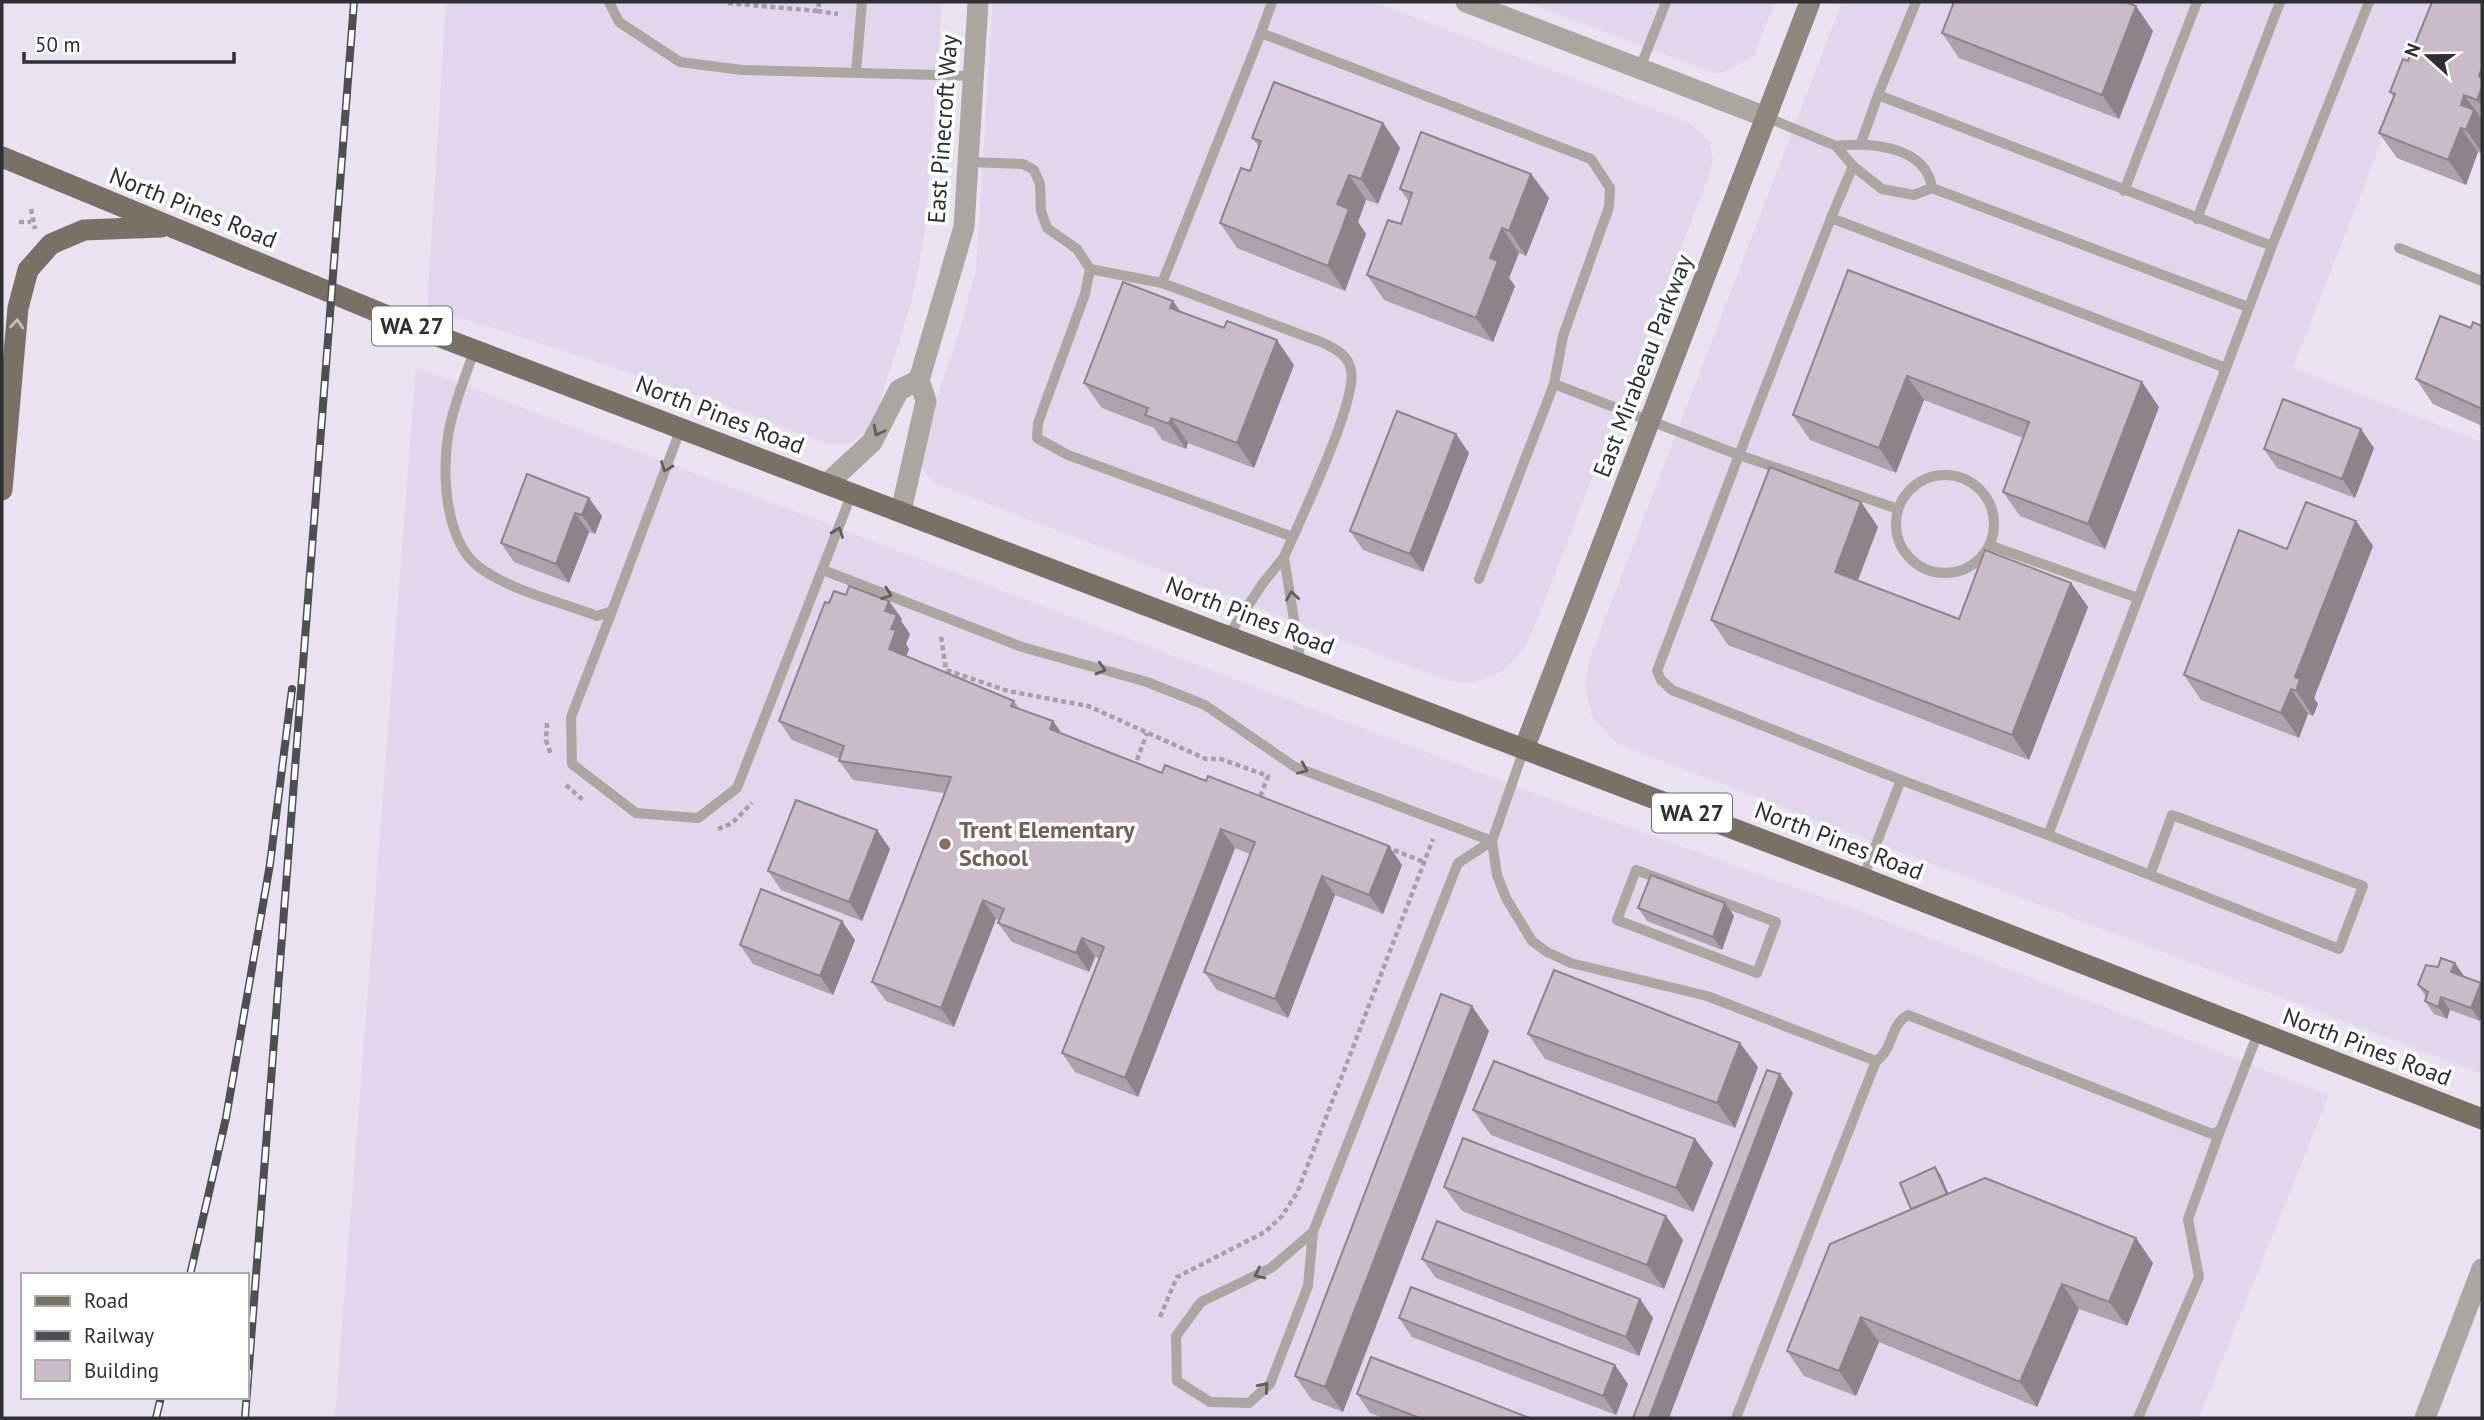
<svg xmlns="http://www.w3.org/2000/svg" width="2484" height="1420" font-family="'PT Sans',sans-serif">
<rect width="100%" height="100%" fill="#ebe2f1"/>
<g fill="#e1d6eb">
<polygon points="446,2 942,2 925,232 912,300 879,405 865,433 849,444 827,444 717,402 491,327 427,310"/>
<polygon points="993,2 1375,2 1690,123 1710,142 1713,159 1708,178 1538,618 1524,649 1503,671 1473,683 1445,680 934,483 924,472 919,458 922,439 956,343 976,269"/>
<polygon points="1525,2 1775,2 1754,56 1724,72 1714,73"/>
<polygon points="1842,2 2436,2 2293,368 2482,442 2482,1074 1617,744 1592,717 1585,686 1589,660"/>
<polygon points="416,367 1531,792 1853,908 2329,1095 2199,1418 335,1417"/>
</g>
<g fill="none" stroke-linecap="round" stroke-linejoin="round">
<g stroke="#a69fab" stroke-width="4.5" stroke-dasharray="5 3.5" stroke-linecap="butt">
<polyline points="819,2 818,11 838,14"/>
<polyline points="728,3 818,11"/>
<polyline points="31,209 35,229"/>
<polyline points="19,222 31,222"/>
<polyline points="941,637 946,670 1008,691 1088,706 1206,759 1221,759 1268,776 1260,797 1264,799"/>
<polyline points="547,723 546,740 551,755"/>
<polyline points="1134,768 1147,733"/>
<polyline points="566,785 585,802"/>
<polyline points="718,829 731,824 752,803"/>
<polyline points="1386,847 1424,862"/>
<polyline points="1160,1317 1177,1277 1265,1232 1282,1216 1297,1193 1433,839"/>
</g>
<g stroke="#aba6a0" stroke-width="10">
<polyline points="609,2 619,22 680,62 742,70 975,76"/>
<polyline points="1916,2 1878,95 2272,246 2369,2"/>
<polyline points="1261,33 1272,2"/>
<polyline points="1640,68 1666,2"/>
<polyline points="856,72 862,2"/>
<polyline points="1766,117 1836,146 1853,166 1882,189 1914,195 1932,188 2248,307"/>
<polyline points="1861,143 1878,95"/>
<path d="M 1836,146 C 1871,142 1926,146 1932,188"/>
<polyline points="969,162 1023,164 1034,170 1040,184 1041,211 1047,228 1077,249 1090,269 1085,294 1038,423 1037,438 1068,455 1293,537"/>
<polyline points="2124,191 2197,2"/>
<polyline points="1831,218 1853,166"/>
<polyline points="2197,219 2280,2"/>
<polyline points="2399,248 2482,281"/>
<polyline points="1090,269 1162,283"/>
<path d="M 474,350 C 466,377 452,407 448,436 C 442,476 445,546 483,570 C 516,592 560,602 597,616 L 612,611 L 681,428"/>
<polyline points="2226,368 2272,246"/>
<circle cx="1945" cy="524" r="49"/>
<polyline points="1898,509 1739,455 1657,671 1661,680 1672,690 1901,780"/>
<polyline points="1989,545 2138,598"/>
<path d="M 1284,557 C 1299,522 1358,401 1351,370 C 1348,354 1334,348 1321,342 L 1162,283 L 1261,33 L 1591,159 L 1610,188 L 1609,207 L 1563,336 L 1554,384 L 1739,455 L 1831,218 L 2226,368 L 2048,835 L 1901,780 L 1863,878"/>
<polyline points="823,570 1022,647 1147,682 1205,705 1295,767 1492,841"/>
<polyline points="1479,579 1554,384"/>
<polyline points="612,611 571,717 572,764 636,813 698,818 737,788 852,493"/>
<polyline points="1228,636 1263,583 1284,557 1301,664"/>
<path d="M 1524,749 L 1492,841 L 1497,875 L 1506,898 L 1532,941 L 1547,952 L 1571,963 L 1707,996 L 1876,1061 C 1893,1051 1890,1024 1908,1015 L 2212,1134 L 2220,1131 L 2258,1033"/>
<polyline points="2048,835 2339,949 2363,886 2172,815 2150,875"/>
<polygon points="1636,870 1776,922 1757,973 1617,920"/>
<polyline points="1313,1232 1271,1268 1201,1302 1176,1336 1177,1381 1210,1402 1249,1403 1270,1384 1308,1286 1313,1232 1458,863 1492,841"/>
<polyline points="1736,1418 1876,1061"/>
<polyline points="2138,1418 2199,1277 2188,1219 2220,1131"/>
</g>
<g stroke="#aba6a0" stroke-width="21">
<polyline points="1466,2 1766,117"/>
<polyline points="827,484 872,442 899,390 919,380"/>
<polyline points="901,511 926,401 919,380 964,227 978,2"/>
<polyline points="2425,1418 2482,1269"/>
</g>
<polyline stroke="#8e877e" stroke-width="21" points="1524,749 1810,2"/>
<g stroke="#797066" stroke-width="21">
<polyline points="2,157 419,329 1863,878 2482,1119"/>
<polyline points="2,490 18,308 28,270 51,244 84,230 161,227"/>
</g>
<g stroke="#514d55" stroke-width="8">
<g id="rail">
<polyline points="190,1275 226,1118 270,864 292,689"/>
<polyline points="156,1418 161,1397"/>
<polyline points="245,1418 354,2"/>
</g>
</g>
<use href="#rail" stroke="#fff" stroke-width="5" stroke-dasharray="16" stroke-linecap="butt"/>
</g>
<g fill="#ada1ab">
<polygon points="2482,2 2482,119 2481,121 2482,122 2482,154 2478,152 2466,185 2397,158 2379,133 2394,97 2390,92 2408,61"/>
<polygon points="2153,31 2119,119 1959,58 1942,33"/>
<polygon points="1383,123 1400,148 1378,204 1366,200 1358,222 1366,234 1345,291 1237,248 1220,223 1250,171 1259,147 1252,138"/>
<polygon points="1531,174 1549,198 1526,256 1519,253 1509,278 1515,286 1493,342 1384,300 1367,275 1401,224 1409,202 1400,189"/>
<polygon points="1848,270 2159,407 2105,549 2020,516 2003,492 2023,438 1924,400 1896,473 1810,440 1793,415"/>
<polygon points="1181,312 1294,365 1254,468 1188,443 1186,449 1162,440 1154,428 1102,408 1084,383"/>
<polygon points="2482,326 2482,426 2433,404 2416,379 2471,328"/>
<polygon points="2374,448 2355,498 2277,468 2264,449"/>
<polygon points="1469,453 1423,572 1363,550 1350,531"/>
<polygon points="527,474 602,516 595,534 589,532 569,583 514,562 501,543"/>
<polygon points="1861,502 1878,527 1858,580 1959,619 2071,583 2088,607 2029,760 1728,645 1711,620"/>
<polygon points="2356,521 2373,546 2314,698 2318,704 2313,716 2308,714 2299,738 2201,700 2184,675 2287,549"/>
<polygon points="902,619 901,621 910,634 906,644 909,649 906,656 1014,701 1019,708 1053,721 1062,734 1402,865 1383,914 1335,895 1288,1018 1217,990 1204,972 1250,854 1235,848 1138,1097 1075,1072 1062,1053 1099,958 1095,957 1089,972 1012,942 998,923 999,920 996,919 954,1027 886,1001 872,982 944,793 853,780 839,761 840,759 792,740 779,721"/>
<polygon points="877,830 890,849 862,921 781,890 768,871"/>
<polygon points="1725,903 1734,916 1722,950 1647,921 1638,908"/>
<polygon points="855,940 833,995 753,964 740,945"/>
<polygon points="2464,976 2464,977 2481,983 2482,986 2482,1014 2480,1021 2450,1010 2447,1019 2434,1014 2425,1001 2426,997 2418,985"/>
<polygon points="1489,1031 1343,1412 1312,1400 1295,1376"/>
<polygon points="1528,1034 1758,1067 1735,1128 1545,1059"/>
<polygon points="1473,1110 1695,1139 1713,1163 1693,1212 1491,1135"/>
<polygon points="1940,1174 1948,1194 2153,1263 2127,1326 2079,1309 2037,1407 1879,1342 1856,1396 1804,1376 1787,1351 1911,1209"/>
<polygon points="1444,1187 1666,1216 1683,1240 1664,1289 1462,1211"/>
<polygon points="1422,1259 1640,1299 1653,1318 1639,1356 1436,1278"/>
<polygon points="1399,1318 1628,1384 1616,1415 1412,1337"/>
<polygon points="1357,1394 1530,1418 1384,1418 1370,1413"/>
</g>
<g fill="#8d838b">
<polygon points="2136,6 2153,31 2119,119 2102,95"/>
<polygon points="2482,87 2482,107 2477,100"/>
<polygon points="2464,95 2482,119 2482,153 2466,130 2461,105"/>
<polygon points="1383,123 1400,148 1378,204 1361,179"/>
<polygon points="2461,128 2478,152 2466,185 2448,160"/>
<polygon points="1531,174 1549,198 1526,256 1509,231"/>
<polygon points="1349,175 1366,200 1358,222 1366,234 1345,291 1328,266 1337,204"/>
<polygon points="1502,228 1519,253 1509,278 1515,286 1493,342 1476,318 1490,258"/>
<polygon points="1173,301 1190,325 1170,308"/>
<polygon points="1277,340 1294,365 1254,468 1237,443"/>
<polygon points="1907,376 1924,400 1896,473 1879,448"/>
<polygon points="2142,382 2159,407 2105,549 2088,524"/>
<polygon points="1171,418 1188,443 1186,449 1169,424"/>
<polygon points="2361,429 2374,448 2355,498 2342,479"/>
<polygon points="1456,434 1469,453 1423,572 1410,554"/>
<polygon points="589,498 602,516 595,534 582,515"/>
<polygon points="1861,502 1878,527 1852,596 1835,572"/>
<polygon points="575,513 589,532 569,583 556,564"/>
<polygon points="2356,521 2373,546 2314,698 2318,704 2313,716 2296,691 2295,677"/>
<polygon points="2071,583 2088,607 2029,760 2012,735"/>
<polygon points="889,601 902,619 901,621 910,634 906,644 909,649 902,668 889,649 885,611"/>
<polygon points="2291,689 2308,714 2299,738 2281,713"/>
<polygon points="1053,721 1066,740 1050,729"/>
<polygon points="1221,829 1235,848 1138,1097 1125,1078"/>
<polygon points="877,830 890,849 862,921 849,902"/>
<polygon points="1389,846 1402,865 1383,914 1369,895"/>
<polygon points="1322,876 1335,895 1288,1018 1275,999"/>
<polygon points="983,900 996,919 954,1027 941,1008"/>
<polygon points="1725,903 1734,916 1722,950 1713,937"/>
<polygon points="842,921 855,940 833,995 820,976"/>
<polygon points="1082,938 1095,957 1089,972 1076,953"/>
<polygon points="2455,963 2464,976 2460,985 2451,972"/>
<polygon points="2481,983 2482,986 2482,1014 2480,1021 2471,1008"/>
<polygon points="2441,997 2450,1010 2447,1019 2438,1007"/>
<polygon points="1472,1006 1489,1031 1343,1412 1325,1387"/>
<polygon points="1740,1043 1758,1067 1735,1128 1717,1103"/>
<polygon points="1780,1074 1793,1093 1669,1418 1649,1418"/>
<polygon points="1695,1139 1713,1163 1693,1212 1676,1188"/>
<polygon points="1935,1167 1940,1174 1960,1220 1956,1214"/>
<polygon points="1666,1216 1683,1240 1664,1289 1647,1265"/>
<polygon points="2136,1238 2153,1263 2127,1326 2109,1302"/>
<polygon points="2062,1284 2079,1309 2037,1407 2020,1382"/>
<polygon points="1640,1299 1653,1318 1639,1356 1626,1337"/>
<polygon points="1861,1317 1879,1342 1856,1396 1839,1371"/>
<polygon points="1615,1365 1628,1384 1616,1415 1603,1396"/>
</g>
<g fill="#c9bbc7" stroke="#8d838b" stroke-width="2">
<polygon points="1954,2 2125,2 2136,6 2102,95 1942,33"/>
<polygon points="2432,2 2482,2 2482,68 2479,76 2482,78 2482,87 2477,100 2464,95 2461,105 2474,110 2466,130 2461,128 2448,160 2379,133 2395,94 2390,92 2403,59 2408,61"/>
<polygon points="1274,82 1383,123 1361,179 1349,175 1337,204 1349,209 1328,266 1220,223 1241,168 1250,171 1261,141 1252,138"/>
<polygon points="1421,132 1531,174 1509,231 1502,228 1490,258 1498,261 1476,318 1367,275 1388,220 1401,224 1412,193 1400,189"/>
<polygon points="1848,270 2142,382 2088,524 2003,492 2029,422 1907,376 1879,448 1793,415"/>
<polygon points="1123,282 1173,301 1170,308 1224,328 1227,321 1277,340 1237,443 1171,418 1169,424 1145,415 1148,408 1084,383"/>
<polygon points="2440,316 2471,328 2473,322 2482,326 2482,409 2416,379"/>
<polygon points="2283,399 2361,429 2342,479 2264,449"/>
<polygon points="1397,411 1456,434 1410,554 1350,531"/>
<polygon points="1770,467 1861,502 1835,572 1959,619 1985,550 2071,583 2012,735 1711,620"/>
<polygon points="527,474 589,498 582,515 575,513 556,564 501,543"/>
<polygon points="2306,502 2356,521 2295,677 2300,679 2296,691 2291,689 2281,713 2184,675 2239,530 2287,549"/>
<polygon points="849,586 889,601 885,611 897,615 891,629 896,630 889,649 1014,701 1011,706 1053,721 1050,729 1162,773 1165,765 1206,781 1208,776 1389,846 1369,895 1322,876 1275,999 1204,972 1255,842 1221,829 1125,1078 1062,1053 1104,947 1082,938 1076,953 998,923 1004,909 983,900 941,1008 872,982 951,777 839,761 844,746 779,721 825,602 829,603 834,591 846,595"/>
<polygon points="796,800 877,830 849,902 768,871"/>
<polygon points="1651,875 1725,903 1713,937 1638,908"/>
<polygon points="761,889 842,921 820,976 740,945"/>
<polygon points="2441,958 2455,963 2451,972 2481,983 2471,1008 2441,997 2438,1007 2425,1001 2428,992 2418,985 2426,965 2438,967"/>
<polygon points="1554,970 1740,1043 1717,1103 1528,1034"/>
<polygon points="1441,994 1472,1006 1325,1387 1295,1376"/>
<polygon points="1494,1061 1695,1139 1676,1188 1473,1110"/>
<polygon points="1767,1070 1780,1074 1649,1418 1633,1418"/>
<polygon points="1463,1138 1666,1216 1647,1265 1444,1187"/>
<polygon points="1935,1167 1947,1194 1911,1209 1900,1183"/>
<polygon points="1985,1178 2136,1238 2109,1302 2062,1284 2020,1382 1861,1317 1839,1371 1787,1351 1830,1244"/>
<polygon points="1437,1221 1640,1299 1626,1337 1422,1259"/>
<polygon points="1411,1287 1615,1365 1603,1396 1399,1318"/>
<polygon points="1371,1357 1530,1418 1420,1418 1357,1394"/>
</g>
<defs><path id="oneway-chevron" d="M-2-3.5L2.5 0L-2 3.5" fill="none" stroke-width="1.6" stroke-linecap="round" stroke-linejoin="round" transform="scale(1.75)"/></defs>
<use stroke="#c3bfba" href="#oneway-chevron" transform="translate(17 324) rotate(-85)"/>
<g stroke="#625e5f">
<use href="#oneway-chevron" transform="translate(878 431) rotate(117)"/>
<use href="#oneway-chevron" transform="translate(666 467) rotate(111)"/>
<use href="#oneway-chevron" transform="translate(838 532) rotate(-69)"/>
<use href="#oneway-chevron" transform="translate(887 594) rotate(20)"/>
<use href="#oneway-chevron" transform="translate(1292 596) rotate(-98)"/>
<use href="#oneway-chevron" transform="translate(1101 669) rotate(16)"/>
<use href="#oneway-chevron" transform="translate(1303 769) rotate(23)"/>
<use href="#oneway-chevron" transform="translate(1259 1274) rotate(154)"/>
<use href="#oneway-chevron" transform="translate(1264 1387) rotate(-49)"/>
</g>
<circle fill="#8d6e63" stroke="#fff" stroke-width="2.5" cx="945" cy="844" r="7"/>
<g text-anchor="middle" stroke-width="7" stroke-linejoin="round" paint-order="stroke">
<g fill="#fff" stroke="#6f6d71" stroke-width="2">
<rect x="372" y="306.5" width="80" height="39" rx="5"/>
<rect x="1652" y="793.5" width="80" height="39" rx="5"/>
</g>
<g font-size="23" font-weight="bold" fill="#312e34">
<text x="412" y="334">WA 27</text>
<text x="1692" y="821">WA 27</text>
</g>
<g font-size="24" fill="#312e34" stroke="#fff">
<text transform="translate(943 129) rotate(-86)" y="8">East Pinecroft Way</text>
<text transform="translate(193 208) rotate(22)" y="8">North Pines Road</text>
<text transform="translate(1643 366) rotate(-69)" y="8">East Mirabeau Parkway</text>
<text transform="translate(720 415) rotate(21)" y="8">North Pines Road</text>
<text transform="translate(1250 616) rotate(21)" y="8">North Pines Road</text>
<text transform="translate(1839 841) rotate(21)" y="8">North Pines Road</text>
<text transform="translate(2367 1047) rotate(21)" y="8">North Pines Road</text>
</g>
<g font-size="24" font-weight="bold" fill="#785e54" stroke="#fff" text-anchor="start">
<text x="959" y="838">Trent Elementary<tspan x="959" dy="28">School</tspan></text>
</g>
</g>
<rect width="2484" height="1420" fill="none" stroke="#312e34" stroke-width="7"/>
<rect x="21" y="1273" width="228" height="126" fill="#ffffff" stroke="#adabae" stroke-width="2"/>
<rect x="35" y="1296" width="35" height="10" fill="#797066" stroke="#adabae" stroke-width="2"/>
<text x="84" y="1308" font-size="21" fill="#312e34">Road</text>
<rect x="35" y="1331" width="35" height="10" fill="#514d55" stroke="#adabae" stroke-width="2"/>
<text x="84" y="1343" font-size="21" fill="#312e34">Railway</text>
<rect x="35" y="1360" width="35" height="21" fill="#c9bbc7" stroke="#adabae" stroke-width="2"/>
<text x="84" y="1378" font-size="21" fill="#312e34">Building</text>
<g transform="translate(2428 56) rotate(291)" stroke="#ffffff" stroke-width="5" paint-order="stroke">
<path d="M0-5L12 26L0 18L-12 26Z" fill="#312e34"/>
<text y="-10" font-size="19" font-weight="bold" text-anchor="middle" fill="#312e34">N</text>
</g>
<path d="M24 52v10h210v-10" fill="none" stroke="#312e34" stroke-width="3.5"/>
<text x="35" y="52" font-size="21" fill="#312e34" stroke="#ffffff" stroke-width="5" paint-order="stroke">50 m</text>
</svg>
